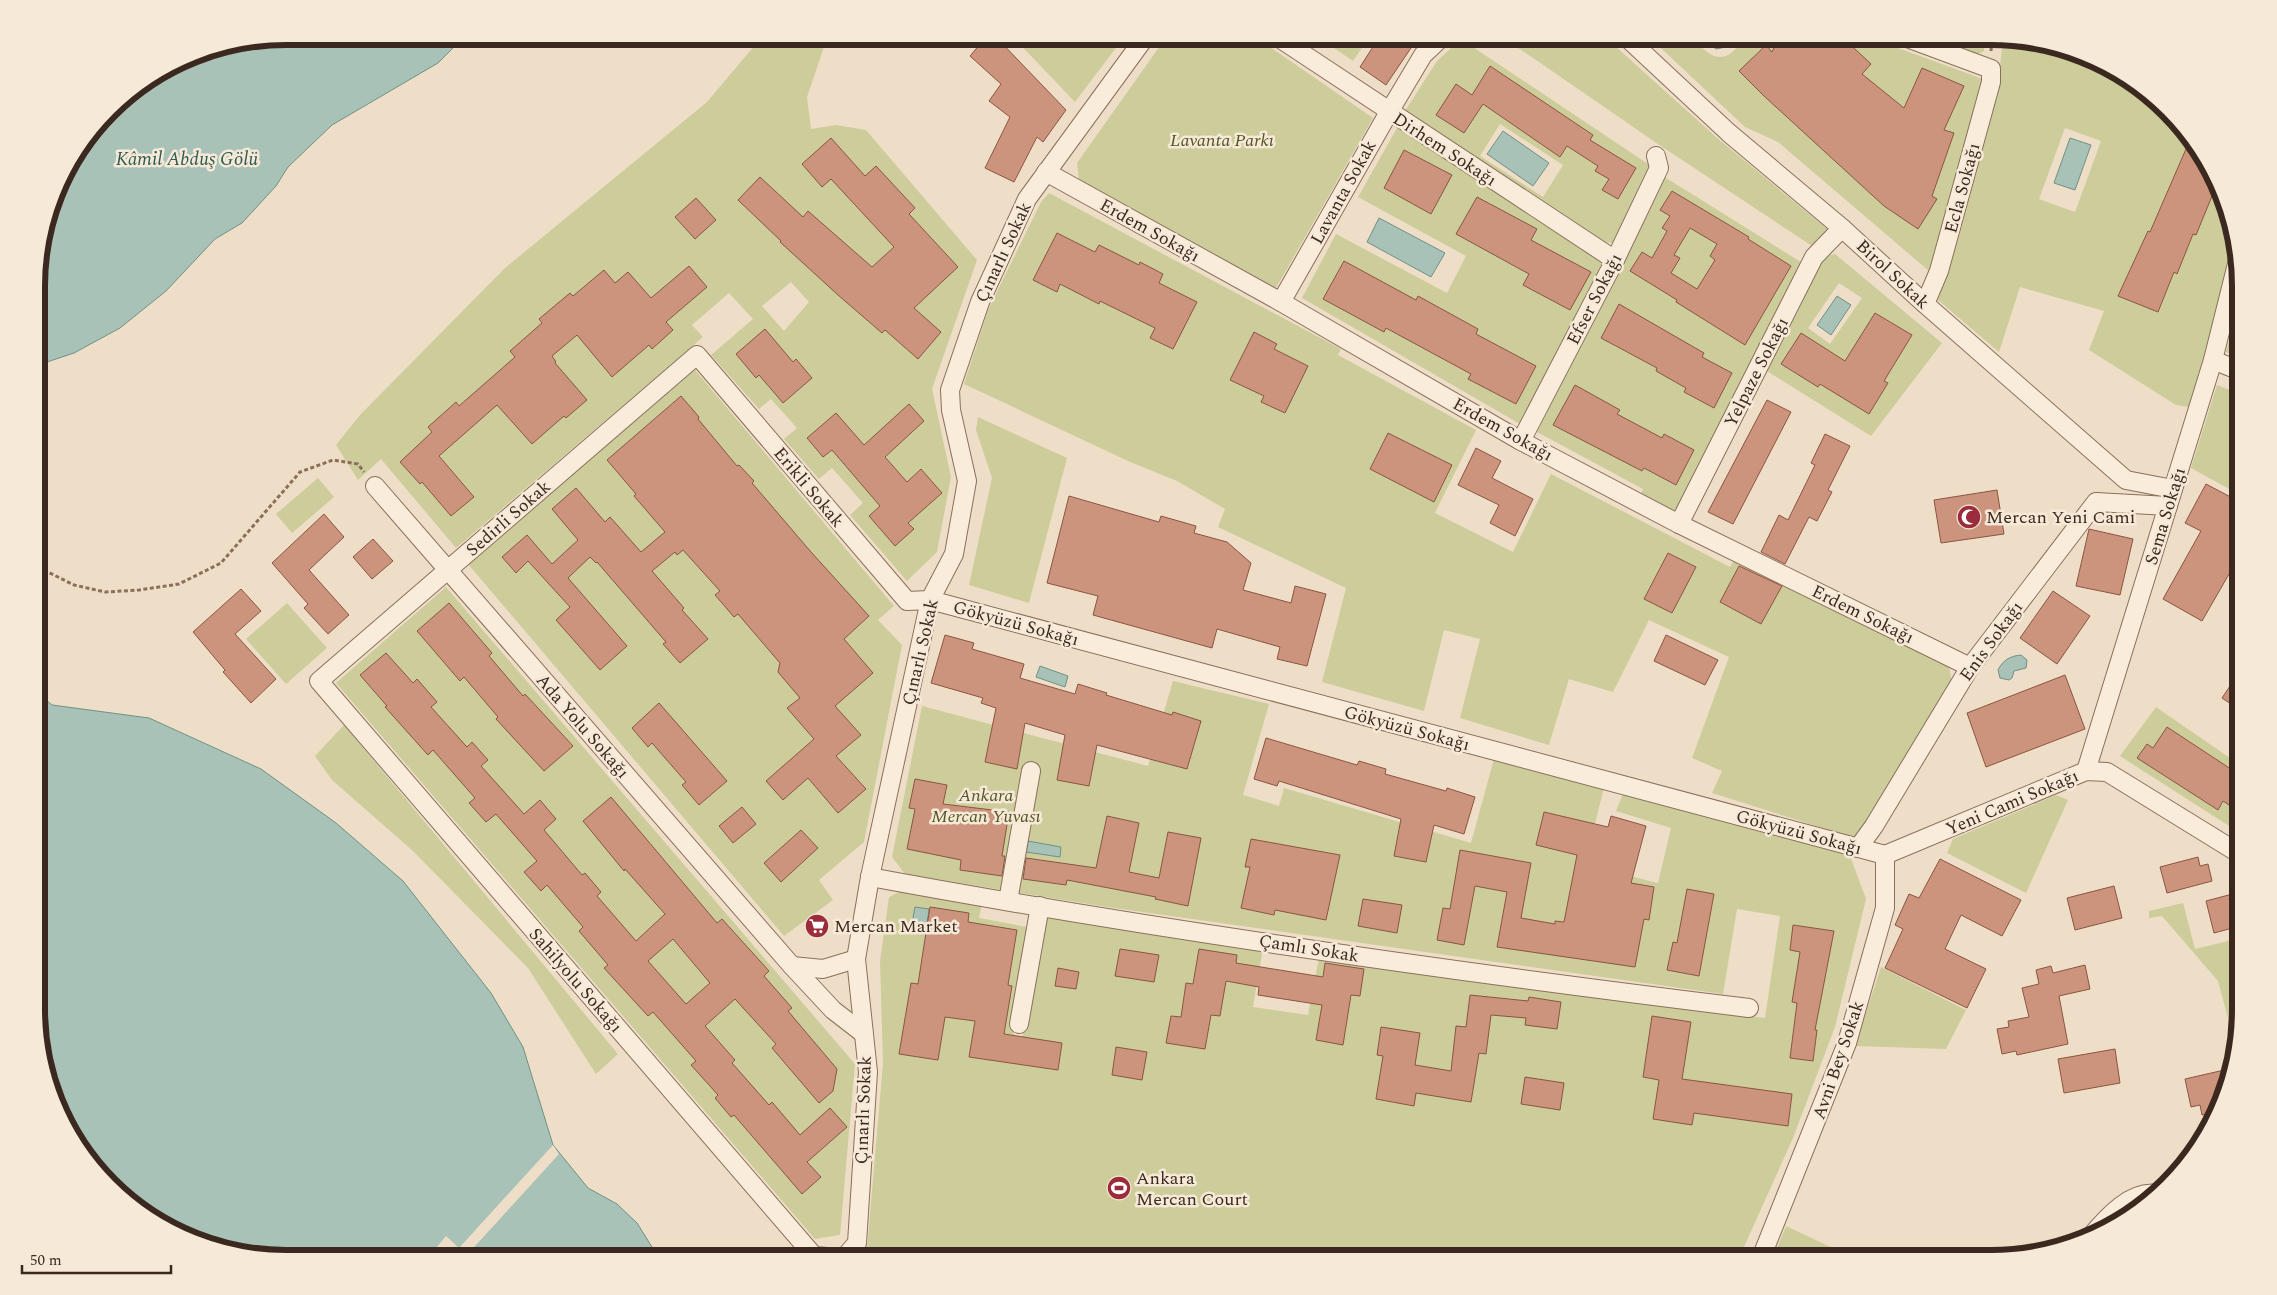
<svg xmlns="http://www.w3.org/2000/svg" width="2277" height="1295" font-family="Spectral,serif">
<rect width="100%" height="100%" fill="#efdec7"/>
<g fill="#cdcc9b" fill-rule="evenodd">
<path d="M 761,36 L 835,36 L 824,47 L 807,97 L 811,129 L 836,125 L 866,130 L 977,260 L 932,389 L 951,477 L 937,552 L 907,581 L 850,515 L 863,503 L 832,468 L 819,479 L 784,439 L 797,428 L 771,399 L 759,409 L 711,355 L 753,319 L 729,293 L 692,325 L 703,337 L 456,548 L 381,459 L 358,480 L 336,445 L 360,415 L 505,268 L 707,102 L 755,45 ZM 791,282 L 809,302 L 784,331 L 762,306 Z"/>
<polygon points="1012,36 1125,36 1075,102"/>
<polygon points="1167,36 1254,36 1373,118 1276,288 1079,180 1077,163"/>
<polygon points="1316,36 1370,36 1353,61"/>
<polygon points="1501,36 1604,36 1716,137 1827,229 1812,246 1658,144"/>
<path d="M 1648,36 L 1691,36 C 1697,42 1705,52 1712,55 C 1726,62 1739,49 1742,36 L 1865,36 L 1983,79 L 1929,271 L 1778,142 L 1745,127 Z"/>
<polygon points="1926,36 1985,36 1984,51 1976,55"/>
<path d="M 2003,38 L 2055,45 L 2116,70 L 2167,109 L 2199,147 L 2228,206 L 2234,237 L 2207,345 L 2189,407 L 2176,405 L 2089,350 L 2104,311 L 2020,287 L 1999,352 L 1938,300 L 1998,85 ZM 2065,128 L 2101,141 L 2075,212 L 2039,199 Z"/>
<path d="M 1461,39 L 1654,168 L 1613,243 L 1603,242 L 1405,111 L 1437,61 ZM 1500,124 L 1563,165 L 1543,197 L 1480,156 Z"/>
<polygon points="1397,128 1605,262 1520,424 1302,298 1336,234 1447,293 1466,256 1358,197"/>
<polygon points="1663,176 1804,264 1680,508 1670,512 1640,496 1643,489 1537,432 1613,281"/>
<polygon points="1049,193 1341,349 1338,355 1476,430 1435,513 1513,552 1551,474 1730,567 1736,557 1949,666 1952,684 1862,832 1851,837 1712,793 1722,771 1692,758 1729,657 1649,620 1613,692 1569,679 1549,745 1460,718 1480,639 1444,630 1424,711 1322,682 1346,588 1218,527 1225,509 1177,481 1128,461 964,384 988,310 1041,202"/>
<path d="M 1835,254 L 1942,343 L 1871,436 L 1765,370 L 1826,256 ZM 1839,283 L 1862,298 L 1830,344 L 1808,328 Z"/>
<polygon points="2240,297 2240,357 2226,352"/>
<polygon points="695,370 894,606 878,620 902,645 864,842 819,880 833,900 784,936 468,564"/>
<polygon points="2217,385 2240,394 2240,495 2191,468"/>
<polygon points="978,417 1067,458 1029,603 969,585 992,478 976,430"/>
<polygon points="318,478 334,497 292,533 276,514"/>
<polygon points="446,587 855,1064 840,1235 815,1239 336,683"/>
<polygon points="287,603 327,648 286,684 246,639"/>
<polygon points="1173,681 1269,704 1243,795 1279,806 1284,788 1471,843 1494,759 1604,787 1585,865 1658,883 1671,828 1616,811 1624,791 1849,853 1866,899 1835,1027 1793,1138 1739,1258 869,1259 867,1249 883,1063 880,961 889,897 905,889 982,903 979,918 1032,928 1013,1038 1022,1039 1043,916 1263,948 1253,1007 1308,1015 1319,958 1518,987 1765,1018 1780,916 1737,909 1723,994 1107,907 905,874 892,857 922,706 1148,766"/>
<polygon points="2156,707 2240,765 2240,833 2120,756"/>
<polygon points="344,725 618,1054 596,1074 528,968 413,851 332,780 315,756"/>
<polygon points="2056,795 2068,800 2026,893 1947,853 1953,839"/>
<polygon points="2183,903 2195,949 2240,938 2240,1025 2237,1042 2235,1043 2218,981 2162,916 2149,918 2149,911"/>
<polygon points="1881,967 1966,1010 1946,1049 1855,1046"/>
<polygon points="1786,1226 1854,1258 1773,1258"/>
</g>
<g fill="#a8c2b7" stroke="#6f9184">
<polygon points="286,36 472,36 454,47 438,63 332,125 288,167 276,186 242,223 215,239 166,291 120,328 74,353 38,365 38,254 62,175 121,98 191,55"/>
<polygon points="1699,36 1730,36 1731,39 1726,47 1716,49"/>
<polygon points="1503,131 1549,163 1533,186 1487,154"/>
<polygon points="2070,138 2091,145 2075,190 2054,183"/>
<polygon points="1379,218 1445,253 1431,277 1367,242"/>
<polygon points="1837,296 1851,305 1831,335 1817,325"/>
<path d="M 2021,655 L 2027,660 L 2026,668 L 2014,671 L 2012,678 L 2009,680 L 2000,678 L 1998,670 C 2003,660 2010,656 2021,655 Z"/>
<polygon points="1040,666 1068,676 1065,687 1036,677"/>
<polygon points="38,693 52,705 149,718 261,769 336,823 403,881 491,993 523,1047 553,1145 588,1188 617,1204 637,1223 652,1247 663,1259 286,1259 222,1250 161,1225 121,1197 78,1148 50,1090 38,1041"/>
<polygon points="1028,841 1061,847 1060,857 1026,852"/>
<polygon points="915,907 929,909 926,931 911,929"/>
</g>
<polygon fill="#efdec7" points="553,1145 559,1154 466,1256 468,1259 447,1259 436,1248 446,1236 459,1248"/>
<g fill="#cd947d" stroke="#8a5542" fill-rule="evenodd">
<polygon points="987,36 995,36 1066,110 1043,142 1037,137 1014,182 985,168 1010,117 989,101 1001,84 970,56"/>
<polygon points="1380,36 1419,36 1386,85 1360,67"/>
<polygon points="1780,36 1841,36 1871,64 1862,74 1904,108 1922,68 1964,86 1944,130 1954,133 1932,196 1937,199 1918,229 1884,206 1764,96 1739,71 1766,45 1772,52"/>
<polygon points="1490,66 1593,135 1590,140 1636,168 1618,199 1602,190 1609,179 1595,171 1598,166 1567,146 1560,157 1483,104 1464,133 1436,115 1456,84 1472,95"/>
<polygon points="831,138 865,176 876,166 915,208 909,214 958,267 914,308 941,332 918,359 885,330 882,333 838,295 780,242 781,241 738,200 760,177 803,217 808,211 872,267 894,247 831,179 822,187 802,164"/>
<polygon points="2186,149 2203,156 2217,184 2196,235 2193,234 2177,274 2174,272 2158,312 2118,296 2148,231 2150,232"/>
<polygon points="1404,150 1452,175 1431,214 1384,188"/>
<path d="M 1672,191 L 1749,237 L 1748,239 L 1791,266 L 1745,345 L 1676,302 L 1677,300 L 1630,271 L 1642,252 L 1652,258 L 1667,231 L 1662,228 L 1670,216 L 1660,210 ZM 1690,228 L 1717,244 L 1710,256 L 1715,260 L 1697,289 L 1671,273 L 1680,258 L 1674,255 Z"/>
<polygon points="1477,197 1537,229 1531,240 1591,272 1570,310 1523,285 1529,274 1456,234"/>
<polygon points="696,198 716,220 695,239 675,217"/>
<polygon points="1057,233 1095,252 1099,245 1139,265 1140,262 1163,274 1159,283 1197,302 1173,349 1150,338 1155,328 1100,301 1099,304 1060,284 1057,292 1033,280"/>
<polygon points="1344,261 1416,300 1418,296 1478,329 1476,334 1536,366 1516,404 1468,379 1471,374 1386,328 1384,332 1323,299"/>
<polygon points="689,266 707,287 666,322 673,330 652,349 649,345 612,377 577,335 552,356 556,362 555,363 587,400 566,418 564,416 532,444 497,405 439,456 474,497 451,516 422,482 420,484 400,462 432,432 428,427 456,402 459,406 515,357 510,351 542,323 539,319 570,293 573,296 604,270 615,283 628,272 651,298"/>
<polygon points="1619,304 1704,353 1702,357 1732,373 1714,408 1684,392 1686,388 1656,371 1657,368 1601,338"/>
<polygon points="1875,313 1912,335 1884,381 1888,383 1869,414 1820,384 1818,387 1781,364 1801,333 1845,361"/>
<polygon points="765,329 793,362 796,359 812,378 783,403 759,375 756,378 736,354"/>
<polygon points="1254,332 1277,344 1274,349 1308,366 1285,413 1261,402 1264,396 1230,380"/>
<polygon points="1575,385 1620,410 1617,414 1662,438 1664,434 1694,450 1676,485 1644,468 1642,471 1553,425"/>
<polygon points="681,396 699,417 698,419 737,466 739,465 754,481 752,483 811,552 869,616 844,639 873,673 835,706 861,735 836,756 866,789 838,813 808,778 783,800 766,781 814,739 787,708 800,698 778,672 780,663 738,614 734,617 715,595 720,591 683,550 677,555 675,552 652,571 684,608 682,610 708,639 680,663 663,644 666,642 597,562 596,563 590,557 568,578 627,646 600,670 556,620 570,607 528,561 516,573 502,557 527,535 552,564 578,540 552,509 576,488 605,522 610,517 641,552 665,532 634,496 636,494 607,460"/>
<polygon points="1767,400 1791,412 1733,524 1708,512"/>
<polygon points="909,404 924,421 885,457 907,482 921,469 942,493 908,523 914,529 895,546 869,516 880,506 832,450 823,457 807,438 836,413 864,445"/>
<polygon points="1388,433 1452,465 1434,502 1370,469"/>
<polygon points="1825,434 1850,446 1828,490 1832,492 1817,521 1809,517 1785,564 1761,552 1779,515 1788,520 1815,465 1811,463"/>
<polygon points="1476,448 1501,461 1492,478 1533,499 1515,536 1490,523 1499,505 1458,485"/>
<polygon points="2206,484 2240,502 2240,555 2202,621 2163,599 2201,531 2185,523"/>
<polygon points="1997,490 2004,534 1941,543 1934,500"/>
<polygon points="1069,496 1159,522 1161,516 1196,526 1194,533 1227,542 1251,563 1243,590 1291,603 1295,586 1326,594 1307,666 1277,659 1280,647 1217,629 1212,648 1093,615 1098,596 1047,583"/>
<polygon points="324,514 344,537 309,570 349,615 328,634 304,608 308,604 272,563"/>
<polygon points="2089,529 2133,539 2120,595 2076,586"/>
<polygon points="373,539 393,561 372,579 353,557"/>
<polygon points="1668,553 1696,567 1672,613 1644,599"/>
<polygon points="1739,566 1782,586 1761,624 1720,602"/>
<polygon points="241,589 261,611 235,634 276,679 251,703 223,672 225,670 193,632"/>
<polygon points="2053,591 2090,616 2057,664 2020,638"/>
<polygon points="449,603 492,653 489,656 523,696 525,694 573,746 544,771 496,719 498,717 464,677 460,681 417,631"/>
<polygon points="945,635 974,643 972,649 1024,664 1020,678 1075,694 1078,684 1107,693 1106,695 1172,715 1173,712 1201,721 1187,769 1097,745 1089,786 1057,780 1065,735 1025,723 1017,769 985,762 996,708 981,703 983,698 931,683"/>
<polygon points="1666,635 1718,660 1705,685 1654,661"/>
<path d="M 386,653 L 413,683 L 417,679 L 437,702 L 431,707 L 467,747 L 472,742 L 488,760 L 481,766 L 524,814 L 540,800 L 556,819 L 544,830 L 582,875 L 585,873 L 601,892 L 597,896 L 636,941 L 665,914 L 625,869 L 624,871 L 583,821 L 611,797 L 717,923 L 722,919 L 769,971 L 764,976 L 792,1008 L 788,1011 L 837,1069 L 833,1091 L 819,1103 L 772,1048 L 776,1044 L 735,999 L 705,1026 L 735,1060 L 732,1063 L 769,1105 L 772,1102 L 800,1135 L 830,1108 L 847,1127 L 807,1162 L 821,1177 L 802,1194 L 734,1115 L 731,1117 L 715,1098 L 718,1095 L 691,1065 L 696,1061 L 653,1012 L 648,1016 L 604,968 L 608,965 L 579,931 L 583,927 L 547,885 L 541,891 L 524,872 L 537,861 L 496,814 L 486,822 L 469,803 L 475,798 L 433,750 L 428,755 L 385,707 L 387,706 L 360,675 ZM 673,939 L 710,983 L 686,1004 L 648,961 Z"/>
<polygon points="2240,671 2240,710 2222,698"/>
<polygon points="2065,675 2085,729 1986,767 1967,713"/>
<polygon points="659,703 727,781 699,805 682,785 686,782 652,743 648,747 632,728"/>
<polygon points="2167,727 2240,775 2240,812 2223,801 2218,810 2137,758 2147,744 2153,748"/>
<polygon points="1266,738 1357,765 1359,761 1386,769 1385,774 1446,791 1447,788 1475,797 1464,834 1434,825 1426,862 1394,856 1401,819 1279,781 1277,786 1254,779"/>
<polygon points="915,779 947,785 943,804 1009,812 1002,856 1005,856 1002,876 960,870 961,860 907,849 915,809 909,808"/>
<polygon points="742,807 756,824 733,843 719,826"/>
<polygon points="1544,812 1608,827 1611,816 1646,826 1631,883 1654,887 1649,920 1644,919 1635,967 1497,947 1507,892 1475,886 1464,945 1437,940 1443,908 1450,909 1460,850 1531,863 1521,918 1555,924 1555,921 1564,922 1577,855 1536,845"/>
<polygon points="1107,816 1139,823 1129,872 1159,878 1168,832 1201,838 1188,906 1155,899 1156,897 1067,880 1066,885 1023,879 1026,858 1096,868"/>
<polygon points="801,830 818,848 781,882 764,863"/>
<polygon points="1251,839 1340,855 1326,920 1275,910 1274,915 1241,908 1250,867 1245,867"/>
<polygon points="2198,857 2200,866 2208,864 2212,881 2167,893 2160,867"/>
<polygon points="1940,859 2021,900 2002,936 1961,915 1945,949 1986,969 1967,1008 1885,968 1903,929 1895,925 1909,894 1919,898"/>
<polygon points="2114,886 2122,918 2075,930 2067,898"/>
<polygon points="1687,889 1714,894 1699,976 1667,970 1673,942 1677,943"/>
<polygon points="2240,892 2240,926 2214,933 2206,901"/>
<polygon points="1363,899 1402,905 1397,933 1358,926"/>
<polygon points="930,907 969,913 968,922 1017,930 1008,985 1012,986 1004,1034 1062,1043 1058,1070 969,1057 975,1021 945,1017 938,1060 899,1054 911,983 918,984"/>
<polygon points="1793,925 1834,931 1815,1030 1817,1030 1813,1061 1790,1058 1797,1003 1792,1002 1800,952 1790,950"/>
<polygon points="1120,949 1159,955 1154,982 1115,976"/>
<polygon points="1199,949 1237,955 1236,963 1323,977 1325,963 1364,969 1360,996 1351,995 1343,1045 1316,1040 1322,1005 1258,995 1259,987 1226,981 1220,1016 1211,1015 1205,1049 1166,1043 1171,1016 1181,1017 1186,983 1193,984"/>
<polygon points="2085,965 2090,989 2059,996 2068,1044 2017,1055 2016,1051 2002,1054 1997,1029 2009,1027 2008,1021 2029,1017 2022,988 2039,984 2036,970 2051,966 2053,973"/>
<polygon points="1058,968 1079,972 1076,989 1055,986"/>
<polygon points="1470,995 1528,1001 1529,997 1561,1002 1557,1029 1525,1025 1526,1018 1491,1015 1486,1054 1479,1053 1471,1102 1416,1093 1414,1106 1376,1099 1383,1056 1377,1055 1381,1027 1420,1033 1415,1065 1451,1071 1456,1026 1466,1027"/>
<polygon points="1652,1016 1691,1022 1682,1079 1792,1094 1788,1126 1694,1113 1692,1125 1653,1119 1659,1080 1643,1077"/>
<polygon points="1116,1047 1147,1052 1142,1080 1112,1075"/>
<polygon points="2115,1049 2120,1083 2064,1093 2058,1059"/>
<polygon points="2233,1068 2217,1111 2202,1115 2200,1105 2191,1107 2185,1079"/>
<polygon points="1525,1077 1564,1083 1560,1110 1521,1104"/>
</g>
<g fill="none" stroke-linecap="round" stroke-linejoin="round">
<g stroke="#8b6f5c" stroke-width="20">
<g id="street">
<polyline points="1276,36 1615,260"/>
<polyline points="1625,36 1729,133 1842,228 1925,304 2126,480 2173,489"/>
<polyline points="1902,36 1991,69 1991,82 1939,271 1925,304"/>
<polyline points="1046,172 1281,302 1521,441 1679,524 1970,667"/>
<polyline points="1281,302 1389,112 1423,55 1443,36"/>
<polyline points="2213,360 2240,371"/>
<polyline points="1521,441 1615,260 1659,168 1656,156"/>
<polyline points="375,486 792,966 833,1010 864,1034"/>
<polyline points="1679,524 1814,257 1842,228"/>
<polyline points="2086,771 2213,360 2238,260"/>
<polyline points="1858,848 1874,826 1970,667 2096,502 2168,506"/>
<polyline points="1885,855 2086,771 2107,772 2240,854"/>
<path d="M 870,877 C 1161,931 1455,972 1749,1008"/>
<polyline points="1008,901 1031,771"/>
<polyline points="792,966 823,969 856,959"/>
<polyline points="1019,1024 1040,906"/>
<path d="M 2091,1236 C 2107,1217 2131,1190 2157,1194"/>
<polyline points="842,1258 814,1256 319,681 697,355 907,601 930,600 1885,855"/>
<polyline points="1761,1258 1847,1043 1885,908 1885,855"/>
<polyline points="843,1259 857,1243 868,1072 856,959 870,877 930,600 954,554 967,481 951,410 950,390 980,302 1027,199 1146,36"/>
</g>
</g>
<g stroke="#8b6f5c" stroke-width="3" stroke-dasharray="4 2.5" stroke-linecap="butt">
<polyline points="1991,51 1992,36"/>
<polyline points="38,567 74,585 105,592 139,590 179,584 221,563 300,472 333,460 358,464 364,472"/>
</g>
<use href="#street" stroke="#f9ecdb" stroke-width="18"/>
</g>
<defs>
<g id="mosque-disc" transform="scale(1.25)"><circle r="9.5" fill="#9a2c3c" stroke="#f6e9d7"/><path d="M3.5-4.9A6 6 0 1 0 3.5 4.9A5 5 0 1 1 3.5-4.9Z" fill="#fff"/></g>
<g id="supermarket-disc" transform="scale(1.25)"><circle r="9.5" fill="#9a2c3c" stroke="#f6e9d7"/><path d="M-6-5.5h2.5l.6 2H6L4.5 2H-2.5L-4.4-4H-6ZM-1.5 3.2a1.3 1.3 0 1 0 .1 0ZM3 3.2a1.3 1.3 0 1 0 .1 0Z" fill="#fff"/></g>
<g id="stadium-disc" transform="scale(1.25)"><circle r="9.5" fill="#9a2c3c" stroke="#f6e9d7"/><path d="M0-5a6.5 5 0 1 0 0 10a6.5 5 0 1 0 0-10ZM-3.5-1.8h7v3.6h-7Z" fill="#fff"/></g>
</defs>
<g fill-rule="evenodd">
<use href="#mosque-disc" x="1969" y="517"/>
<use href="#supermarket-disc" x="817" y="926"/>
<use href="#stadium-disc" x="1119" y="1188"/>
</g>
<g text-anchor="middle" stroke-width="5" stroke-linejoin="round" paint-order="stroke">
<g font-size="18" font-style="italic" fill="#525727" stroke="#f6e9d7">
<text x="1222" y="146">Lavanta Parkı</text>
<text x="986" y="801">Ankara<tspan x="986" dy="21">Mercan Yuvası</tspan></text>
</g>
<g font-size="18" fill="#3b2920" stroke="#f6e9d7">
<text transform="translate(1445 149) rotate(33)" y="6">Dirhem Sokağı</text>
<text transform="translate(1962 188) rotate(-75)" y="6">Ecla Sokağı</text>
<text transform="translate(1343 192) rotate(-61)" y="6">Lavanta Sokak</text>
<text transform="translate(1150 230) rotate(29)" y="6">Erdem Sokağı</text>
<text transform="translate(1003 252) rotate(-65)" y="6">Çınarlı Sokak</text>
<text transform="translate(1893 274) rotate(43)" y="6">Birol Sokak</text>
<text transform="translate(1594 299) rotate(-63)" y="6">Efser Sokağı</text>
<text transform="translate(1756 372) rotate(-63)" y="6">Yelpaze Sokağı</text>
<text transform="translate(1503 429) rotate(29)" y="6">Erdem Sokağı</text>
<text transform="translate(809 487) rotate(50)" y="6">Erikli Sokak</text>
<text transform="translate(2165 516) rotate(-73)" y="6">Sema Sokağı</text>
<text transform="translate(508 518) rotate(-41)" y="6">Sedirli Sokak</text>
<text transform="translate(1863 614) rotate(26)" y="6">Erdem Sokağı</text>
<text transform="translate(1016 623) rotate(15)" y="6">Gökyüzü Sokağı</text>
<text transform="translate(1991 641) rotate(-54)" y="6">Enis Sokağı</text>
<text transform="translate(920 652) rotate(-77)" y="6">Çınarlı Sokak</text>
<text transform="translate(583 726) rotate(49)" y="6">Ada Yolu Sokağı</text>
<text transform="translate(1407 728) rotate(15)" y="6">Gökyüzü Sokağı</text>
<text transform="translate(2012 802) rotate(-23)" y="6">Yeni Cami Sokağı</text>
<text transform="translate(1799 832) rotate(15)" y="6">Gökyüzü Sokağı</text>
<text transform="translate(1309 948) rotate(9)" y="6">Çamlı Sokak</text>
<text transform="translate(576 980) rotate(49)" y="6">Sahilyolu Sokağı</text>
<text transform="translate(1838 1060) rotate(-71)" y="6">Avni Bey Sokak</text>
<text transform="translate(863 1110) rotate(-88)" y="6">Çınarlı Sokak</text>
</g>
<g font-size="18" fill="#3b2920" stroke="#f6e9d7" text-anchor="start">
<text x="1986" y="523">Mercan Yeni Cami</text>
<text x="834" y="932">Mercan Market</text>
<text x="1136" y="1184">Ankara<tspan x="1136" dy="21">Mercan Court</tspan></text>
</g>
<g font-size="19" font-style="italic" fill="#2f5b52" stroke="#f6e9d7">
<text x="187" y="165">Kâmil Abduş Gölü</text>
</g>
</g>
<path d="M0 0H2277V1295H0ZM286 45H1991A241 241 0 0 1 2232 286V1009A241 241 0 0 1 1991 1250H286A241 241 0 0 1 45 1009V286A241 241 0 0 1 286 45Z" fill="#f6e9d7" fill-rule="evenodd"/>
<path fill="none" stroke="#3b2920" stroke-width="6" d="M286 45H1991A241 241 0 0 1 2232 286V1009A241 241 0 0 1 1991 1250H286A241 241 0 0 1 45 1009V286A241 241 0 0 1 286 45Z"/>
<path d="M22 1265v8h149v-8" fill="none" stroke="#3b2920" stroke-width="2.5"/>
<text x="30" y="1265" font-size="15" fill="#3b2920" stroke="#f6e9d7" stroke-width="4" paint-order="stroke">50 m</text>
</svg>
